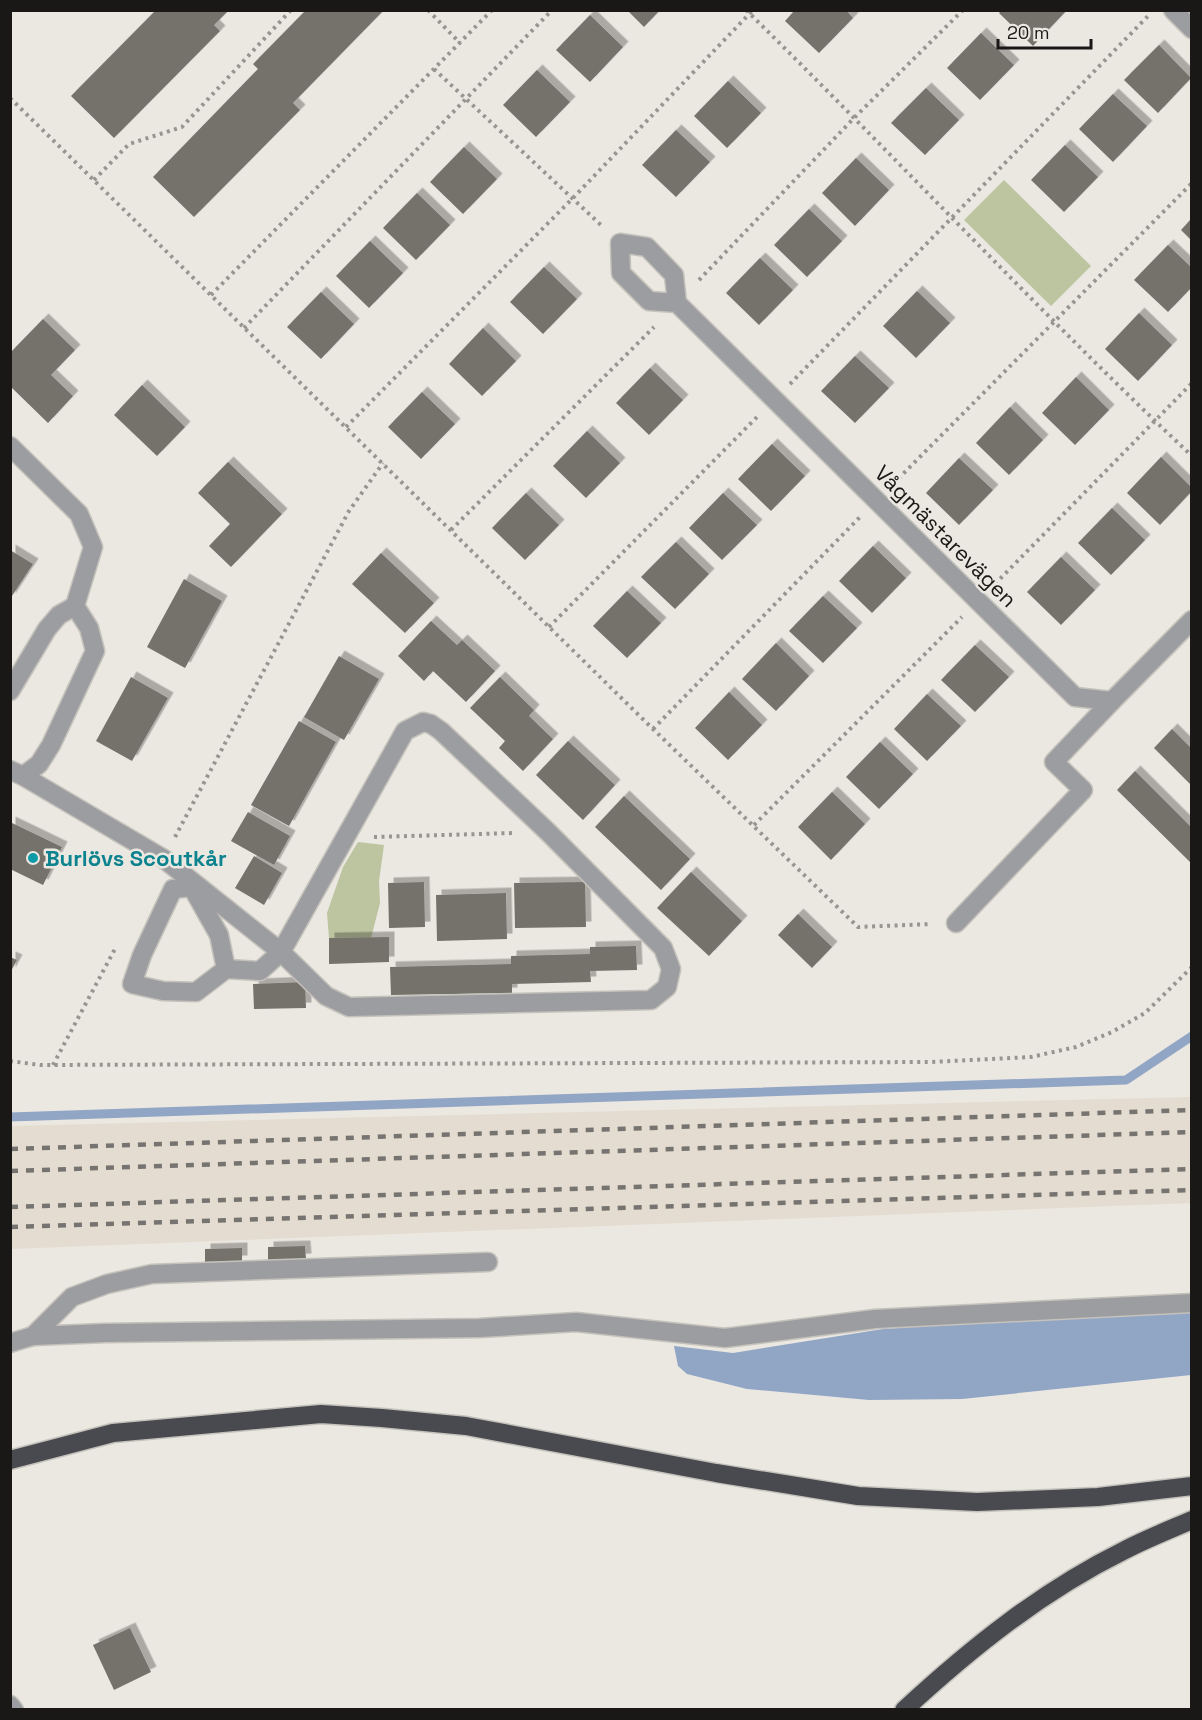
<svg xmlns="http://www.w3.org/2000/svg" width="1202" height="1720" font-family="'Space Grotesk',sans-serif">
<defs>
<filter id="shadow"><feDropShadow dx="5.5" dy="-5.5" stdDeviation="0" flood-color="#0004"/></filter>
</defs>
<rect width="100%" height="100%" fill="#ebe7e1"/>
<polygon fill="#e4dcd0" points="1191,1097 1191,1203 11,1249 11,1126"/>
<g fill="#bcc5a0">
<polygon points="1004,180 1091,266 1051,306 964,220"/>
<polygon points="358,842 384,845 379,881 380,903 371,938 329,938 327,913 343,867"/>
</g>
<polygon fill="#91a5c5" points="1189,1309 1191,1311 1191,1375 962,1399 869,1400 747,1389 687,1374 678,1366 674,1346 733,1353 883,1329"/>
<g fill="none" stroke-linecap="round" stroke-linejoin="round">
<polyline stroke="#91a5c5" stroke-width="9" points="10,1117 1126,1080 1192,1036"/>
</g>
<g fill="#75726c" filter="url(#shadow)">
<polygon points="156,10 229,10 214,25 220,31 114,138 71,96"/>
<polygon points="306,10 384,10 293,103 300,110 194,217 153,177 258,69 253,64"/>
<polygon points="627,10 660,10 644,27"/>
<polygon points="795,10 846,10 853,18 819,53 785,21"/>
<polygon points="1002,10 1067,10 1033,46 999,13"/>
<polygon points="590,15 623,47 590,82 556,50"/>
<polygon points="981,33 1014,65 980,100 947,68"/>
<polygon points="1159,45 1191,78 1158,113 1124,80"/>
<polygon points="537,70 570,102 536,137 503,105"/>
<polygon points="728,81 761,113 727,148 694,116"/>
<polygon points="926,88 959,120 925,155 891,123"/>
<polygon points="1113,94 1147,126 1113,162 1079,129"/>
<polygon points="676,130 710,162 676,197 642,165"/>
<polygon points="1065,145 1098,177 1064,212 1031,180"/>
<polygon points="464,147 497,179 463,214 430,182"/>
<polygon points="856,158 889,190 855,226 822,193"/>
<polygon points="417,193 450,225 416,260 383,228"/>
<polygon points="809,209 842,241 807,277 774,245"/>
<polygon points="1191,219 1191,240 1181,230"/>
<polygon points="370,241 403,273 369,308 336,276"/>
<polygon points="1168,245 1191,267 1191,288 1168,312 1134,280"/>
<polygon points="760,258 793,290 759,325 726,293"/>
<polygon points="544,267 577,299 543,334 510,302"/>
<polygon points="917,291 950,323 916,358 883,326"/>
<polygon points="321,292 354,324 321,359 287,327"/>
<polygon points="1139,313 1172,345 1138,381 1105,349"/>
<polygon points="43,319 75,350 51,375 73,396 48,423 10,386 10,353"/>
<polygon points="483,328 516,361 482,396 449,364"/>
<polygon points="855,356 889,388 855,423 821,391"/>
<polygon points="650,368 683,400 649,435 616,403"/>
<polygon points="1076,377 1109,410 1075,445 1042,413"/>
<polygon points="142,385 185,427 157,456 114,415"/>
<polygon points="422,392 455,424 421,459 388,427"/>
<polygon points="1010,407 1043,440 1009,475 976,443"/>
<polygon points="587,431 620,463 586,498 553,466"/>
<polygon points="772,444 805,476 771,511 738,479"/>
<polygon points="1161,457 1191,487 1191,492 1160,525 1127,493"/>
<polygon points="959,458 993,490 959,525 926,493"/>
<polygon points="228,462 282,514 231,567 209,546 230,524 198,493"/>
<polygon points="526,493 559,525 525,560 492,528"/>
<polygon points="723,493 757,525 722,560 689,528"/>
<polygon points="1112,508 1145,540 1111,575 1078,543"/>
<polygon points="676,542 709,574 675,609 641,577"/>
<polygon points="873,546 906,578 872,613 839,581"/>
<polygon points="10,550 33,564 10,599"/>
<polygon points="381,553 434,603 405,633 352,584"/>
<polygon points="1061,557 1095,590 1061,625 1027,592"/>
<polygon points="184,579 222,601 185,668 147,647"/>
<polygon points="627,591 661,623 627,658 593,626"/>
<polygon points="823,596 857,628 823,663 789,631"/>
<polygon points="431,621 457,645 462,640 495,671 466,702 433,671 424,681 398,656"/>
<polygon points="776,643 809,676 776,711 742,679"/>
<polygon points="975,645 1009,677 975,712 941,680"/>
<polygon points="339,656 379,679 344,740 304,717"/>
<polygon points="131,677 168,698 132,761 96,741"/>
<polygon points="500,677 534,710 529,716 553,739 523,771 499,748 505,741 470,708"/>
<polygon points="729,692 762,725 728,760 695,728"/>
<polygon points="927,694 961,726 927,761 894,729"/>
<polygon points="299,721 336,742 289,826 251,805"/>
<polygon points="1172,729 1191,748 1191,785 1154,748"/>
<polygon points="568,741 615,785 583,820 536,775"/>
<polygon points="880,742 913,774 879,809 846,777"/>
<polygon points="1135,771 1191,827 1191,863 1117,790"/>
<polygon points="832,792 865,824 831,860 798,827"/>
<polygon points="624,796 690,859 661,890 595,827"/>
<polygon points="248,812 290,836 274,865 231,841"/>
<polygon points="10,822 62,847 43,885 10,869"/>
<polygon points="254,856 282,873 264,905 235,888"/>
<polygon points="691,872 742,921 709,956 657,908"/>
<polygon points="424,882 425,927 389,928 388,883"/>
<polygon points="585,882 586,927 515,928 514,883"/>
<polygon points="506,893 507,939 437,941 436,895"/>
<polygon points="798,914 832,947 812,968 778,935"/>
<polygon points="389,937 389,962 329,964 329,938"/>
<polygon points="636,946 637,970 590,971 591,982 512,984 512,993 391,995 390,967 511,964 511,956 590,954 590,947"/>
<polygon points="10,957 17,960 10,973"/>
<polygon points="305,982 306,1008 254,1009 253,984"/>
<polygon points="305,1246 306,1259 268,1260 268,1247"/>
<polygon points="242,1248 242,1261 205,1262 205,1249"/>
<polygon points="130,1628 151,1672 114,1690 93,1645"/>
</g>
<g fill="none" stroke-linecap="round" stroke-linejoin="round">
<g stroke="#c5c2bc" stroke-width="21">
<g id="minor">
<polyline points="1173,10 1192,29"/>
<polyline points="677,303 649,301 621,273 620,243 647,247 674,275 677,303 1075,697 1112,701 1192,620"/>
<polyline points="10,446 79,514 93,547 75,606 59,615 47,629 10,691"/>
<polygon points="423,722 431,724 441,731 548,832 663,948 671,969 667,987 651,1000 349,1007 326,996 281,952 405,731"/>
<polyline points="10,770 23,776 39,764 51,745 95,651 89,628 75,606"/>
<polyline points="23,776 164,859 281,952 260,971 226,969"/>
<polygon points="192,887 219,935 226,969 196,992 163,991 132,984 142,955 173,889"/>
<polyline points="956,923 1083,790 1054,762 1112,701"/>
<polyline points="33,1336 72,1297 107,1284 152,1274 488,1262"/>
<polyline points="10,1343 33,1336 104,1333 480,1328 576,1322 725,1338 875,1319 1192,1303"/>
<polyline points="10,1705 14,1710"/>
</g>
</g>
<g stroke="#c5c2bc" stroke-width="21">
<g id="highway">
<polyline points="10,1460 113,1433 321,1414 382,1418 466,1426 716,1473 858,1496 977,1502 1098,1497 1192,1486"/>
<path d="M 904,1710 C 971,1648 1042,1591 1125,1550 C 1146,1539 1169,1530 1192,1520"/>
</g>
</g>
<g stroke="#989590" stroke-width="4" stroke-dasharray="3 4.5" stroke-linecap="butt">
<polyline points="428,10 460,43"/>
<path d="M 746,10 C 896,157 1039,312 1192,456"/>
<polyline points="434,69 602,226"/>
<polyline points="10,98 653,729 858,927 932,924"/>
<polyline points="94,180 129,144 182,127 291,10"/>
<polyline points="699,280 855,117 963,10"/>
<polyline points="211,295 492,10"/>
<polyline points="244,328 552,10"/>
<polyline points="790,384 1149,15"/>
<polyline points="346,427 572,199 753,10"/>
<polyline points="893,484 1192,183"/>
<polyline points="451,530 654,327"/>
<polyline points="995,584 1192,383"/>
<polyline points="549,627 757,417"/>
<polyline points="653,729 860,517"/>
<polyline points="754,825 962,617"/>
<polyline points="175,837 349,511 383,463"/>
<polyline points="374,837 514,833"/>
<polyline points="10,1061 40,1065 932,1062 1031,1057 1076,1047 1112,1032 1145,1013 1192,967"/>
<polyline points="53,1065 116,947"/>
</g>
<use href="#minor" stroke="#9c9da0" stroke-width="18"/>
<use href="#highway" stroke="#484a4f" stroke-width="18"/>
<g stroke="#767470" stroke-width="4.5" stroke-dasharray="8 8" stroke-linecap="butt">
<polyline points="10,1149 1192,1110"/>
<polyline points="10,1171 1192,1132"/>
<polyline points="10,1207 1192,1169"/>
<polyline points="10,1227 1192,1190"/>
</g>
</g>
<circle fill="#0f9aa8" stroke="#ebe7e1" stroke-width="2" cx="33" cy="858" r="6"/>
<g text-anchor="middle" stroke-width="5" stroke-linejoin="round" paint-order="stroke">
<g font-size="22" fill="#1a1816" stroke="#ebe7e1">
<text transform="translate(946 536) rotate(45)" y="8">Vågmästarevägen</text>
</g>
<g font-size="22" font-weight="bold" fill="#0d838f" stroke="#ebe7e1" text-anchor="start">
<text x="45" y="866">Burlövs Scoutkår</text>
</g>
</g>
<rect width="1202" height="1720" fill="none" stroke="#1a1816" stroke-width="24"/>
<path d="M998 39v9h93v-9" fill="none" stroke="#1a1816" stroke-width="3"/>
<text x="1007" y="39" font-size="18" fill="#1a1816" stroke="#ebe7e1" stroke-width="4.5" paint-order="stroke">20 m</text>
</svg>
